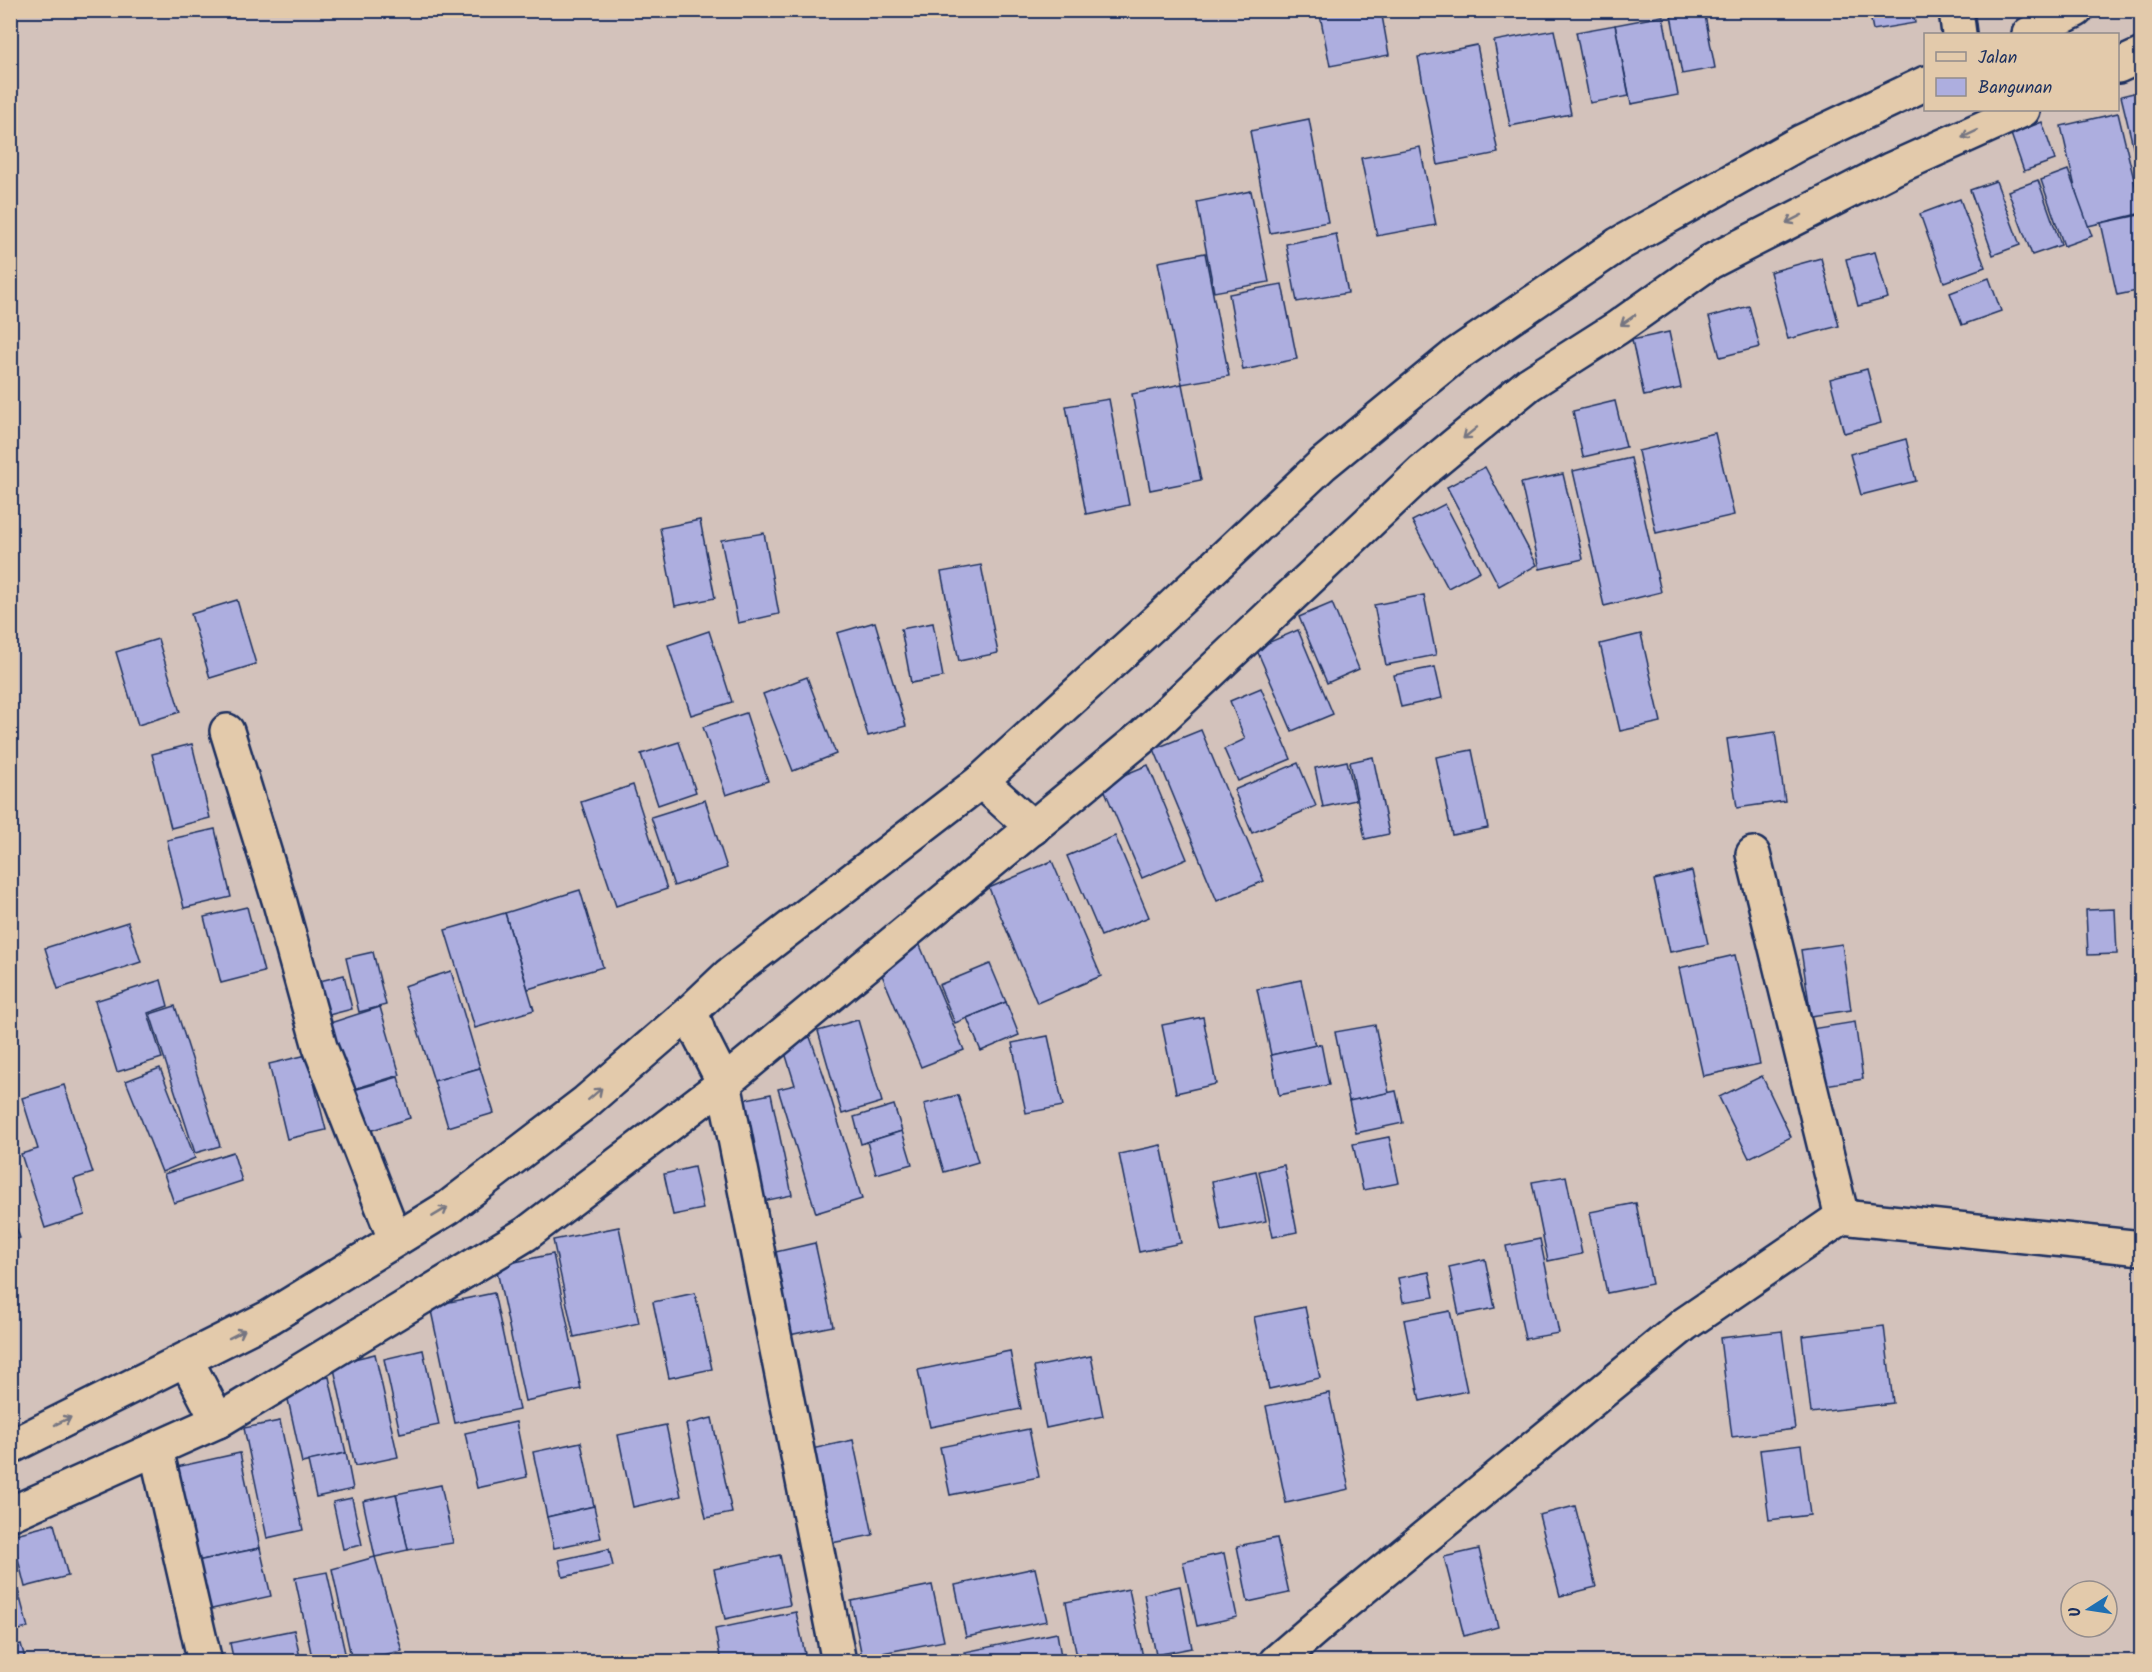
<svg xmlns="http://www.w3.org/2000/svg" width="2152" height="1672" font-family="Kalam,sans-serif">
<rect width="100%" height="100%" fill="#d3c2bb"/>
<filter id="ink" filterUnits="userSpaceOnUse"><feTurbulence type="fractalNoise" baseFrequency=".0167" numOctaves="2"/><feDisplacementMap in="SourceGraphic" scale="12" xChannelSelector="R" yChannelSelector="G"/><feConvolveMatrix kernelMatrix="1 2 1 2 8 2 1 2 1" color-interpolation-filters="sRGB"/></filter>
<g filter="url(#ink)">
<g fill="#adaedf" stroke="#1b2f5e" stroke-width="1.5">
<polygon points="1319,10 1381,10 1389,55 1330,66"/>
<polygon points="1670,10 1704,10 1715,68 1682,74"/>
<polygon points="1869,10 1913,10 1915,23 1873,30"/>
<polygon points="1663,16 1678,95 1631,104 1615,25"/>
<polygon points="1615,25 1629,96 1590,103 1576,32"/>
<polygon points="1554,30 1571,114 1510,126 1494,41"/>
<polygon points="1477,45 1498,153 1438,165 1418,57"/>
<polygon points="2142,91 2142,183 2121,96"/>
<polygon points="2118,113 2142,213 2084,227 2061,126"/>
<polygon points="1309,119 1328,222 1270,233 1250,131"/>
<polygon points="2042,122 2055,160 2024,171 2011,134"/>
<polygon points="1420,147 1436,225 1377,236 1361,158"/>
<polygon points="2068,170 2092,236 2064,246 2041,180"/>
<polygon points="2038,180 2061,245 2032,255 2008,191"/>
<polygon points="1996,181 2020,245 1993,255 1970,190"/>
<polygon points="1251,191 1269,282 1214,292 1197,202"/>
<polygon points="1960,199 1985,267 1944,282 1920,214"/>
<polygon points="2139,215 2142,227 2142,290 2117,295 2101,223"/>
<polygon points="1336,234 1348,293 1297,302 1286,244"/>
<polygon points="1875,252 1888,298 1858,306 1846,259"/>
<polygon points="1205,253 1229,376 1182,384 1158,262"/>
<polygon points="1821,258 1839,326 1788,339 1770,272"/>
<polygon points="1989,278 2001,311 1962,325 1950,293"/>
<polygon points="1282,284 1297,359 1243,370 1229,294"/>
<polygon points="1749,306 1760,347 1720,357 1709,317"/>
<polygon points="1669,332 1681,388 1644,396 1632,340"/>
<polygon points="1867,369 1881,423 1844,433 1830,379"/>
<polygon points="1182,384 1201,480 1150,490 1132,394"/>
<polygon points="1109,399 1129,505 1086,514 1066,406"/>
<polygon points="1615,401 1626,447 1583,457 1573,411"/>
<polygon points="1715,433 1734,515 1656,533 1638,451"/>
<polygon points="1906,439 1916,481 1861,495 1850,454"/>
<polygon points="1631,458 1661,592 1604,606 1573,471"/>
<polygon points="1485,467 1537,565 1499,586 1447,487"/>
<polygon points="1563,474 1583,559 1540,569 1521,483"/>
<polygon points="1445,504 1480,571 1448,588 1412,521"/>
<polygon points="700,520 715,598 675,606 660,528"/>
<polygon points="764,533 779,614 738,623 721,540"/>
<polygon points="981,565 998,653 959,661 941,572"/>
<polygon points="1424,595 1436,655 1386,665 1374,605"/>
<polygon points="237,600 256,664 210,678 191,614"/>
<polygon points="1332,603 1359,669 1327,683 1299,617"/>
<polygon points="875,622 906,726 868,736 837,633"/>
<polygon points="933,623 943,677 911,683 901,629"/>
<polygon points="1298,630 1333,714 1292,731 1256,648"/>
<polygon points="709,631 732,702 691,715 668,645"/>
<polygon points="1641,634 1661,722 1620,731 1600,644"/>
<polygon points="158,639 180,712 138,725 116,652"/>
<polygon points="1435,667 1442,698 1401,707 1394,675"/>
<polygon points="807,677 836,754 793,771 763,694"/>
<polygon points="1261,688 1291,759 1238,781 1224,749 1245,739 1230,701"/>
<polygon points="746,713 768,781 726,795 703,727"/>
<polygon points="1201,730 1264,881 1217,901 1154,749"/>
<polygon points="1775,732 1785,801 1737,808 1727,739"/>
<polygon points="679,742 696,792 658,805 641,754"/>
<polygon points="192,744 210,818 171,828 152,754"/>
<polygon points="1472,750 1488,828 1452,835 1436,757"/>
<polygon points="1373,757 1389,834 1365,839 1350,762"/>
<polygon points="1347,761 1356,800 1323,807 1315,768"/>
<polygon points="1298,763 1316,806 1252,833 1234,790"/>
<polygon points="1148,765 1187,859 1142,878 1102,784"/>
<polygon points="633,785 667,889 616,906 581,802"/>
<polygon points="705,800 727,868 674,886 651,817"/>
<polygon points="215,829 231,897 184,908 167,840"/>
<polygon points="1115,836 1149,917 1101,936 1067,856"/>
<polygon points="1052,861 1101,976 1037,1003 989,888"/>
<polygon points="1692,871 1708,944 1670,952 1654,880"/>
<polygon points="580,890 603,967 528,989 505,913"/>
<polygon points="247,907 264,972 221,983 204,917"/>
<polygon points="2115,909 2117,954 2088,955 2086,910"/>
<polygon points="505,913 534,1010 475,1028 445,930"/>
<polygon points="128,922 141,962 58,989 45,948"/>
<polygon points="919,943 964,1050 921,1067 876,961"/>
<polygon points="1842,944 1851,1010 1811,1016 1801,950"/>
<polygon points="373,952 386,1005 359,1012 346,958"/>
<polygon points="1735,955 1760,1064 1703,1076 1679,968"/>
<polygon points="990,964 1006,1002 955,1023 939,985"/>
<polygon points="451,971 480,1068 434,1081 404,986"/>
<polygon points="344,975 352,1009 321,1017 312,983"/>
<polygon points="161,980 168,1006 148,1013 162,1058 117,1072 95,1001"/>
<polygon points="1301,980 1315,1046 1271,1055 1257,989"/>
<polygon points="1006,1002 1019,1035 981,1051 967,1018"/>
<polygon points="175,1006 220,1146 195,1153 150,1014"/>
<polygon points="380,1007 400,1075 344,1092 324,1025"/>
<polygon points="1203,1017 1216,1084 1176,1093 1162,1025"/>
<polygon points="858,1020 882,1102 842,1114 818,1031"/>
<polygon points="1855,1022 1863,1079 1819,1086 1811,1029"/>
<polygon points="1375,1025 1389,1093 1349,1101 1335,1032"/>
<polygon points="1048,1036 1063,1106 1026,1113 1012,1043"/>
<polygon points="810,1037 824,1076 862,1199 816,1213 778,1089 795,1085 783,1046"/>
<polygon points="1321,1044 1329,1085 1279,1095 1271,1055"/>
<polygon points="307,1055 326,1130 287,1139 269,1064"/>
<polygon points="160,1068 195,1158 162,1172 126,1081"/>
<polygon points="480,1068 494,1113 448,1127 434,1081"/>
<polygon points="1762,1076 1791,1137 1749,1158 1719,1097"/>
<polygon points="398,1077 410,1118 366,1132 354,1090"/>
<polygon points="64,1085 93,1173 74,1179 85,1215 45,1228 21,1154 38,1149 22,1098"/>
<polygon points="1396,1091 1403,1123 1356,1133 1349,1101"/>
<polygon points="771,1094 792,1195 754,1203 732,1102"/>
<polygon points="958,1095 978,1162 944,1172 924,1104"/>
<polygon points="894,1105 902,1131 861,1144 854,1117"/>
<polygon points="902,1131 912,1164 876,1174 867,1142"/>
<polygon points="1389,1137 1399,1183 1363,1190 1353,1144"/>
<polygon points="1161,1145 1181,1243 1139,1252 1119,1154"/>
<polygon points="233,1152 242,1181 174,1203 164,1174"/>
<polygon points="1284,1165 1297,1232 1273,1237 1259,1171"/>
<polygon points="694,1167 703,1209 673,1215 664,1174"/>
<polygon points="1256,1171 1266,1221 1221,1230 1212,1181"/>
<polygon points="1566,1176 1582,1254 1548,1261 1532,1182"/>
<polygon points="1636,1203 1652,1284 1607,1293 1590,1212"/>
<polygon points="10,1210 20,1238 10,1241"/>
<polygon points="619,1227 639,1323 574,1337 553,1240"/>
<polygon points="1540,1239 1559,1333 1525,1339 1506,1246"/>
<polygon points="815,1243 833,1326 789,1335 771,1253"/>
<polygon points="553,1254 581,1389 525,1401 496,1266"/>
<polygon points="1485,1259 1495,1308 1459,1315 1449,1267"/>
<polygon points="1429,1272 1434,1297 1403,1302 1398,1278"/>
<polygon points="494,1293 519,1410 455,1423 430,1306"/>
<polygon points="695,1293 712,1369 669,1378 653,1302"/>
<polygon points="2141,1297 2142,1297 2142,1395 2139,1395"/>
<polygon points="1305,1307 1320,1378 1269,1389 1254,1317"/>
<polygon points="1450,1311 1467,1391 1420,1401 1404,1320"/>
<polygon points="1884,1326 1893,1403 1811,1413 1802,1336"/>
<polygon points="1782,1331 1795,1429 1732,1437 1720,1338"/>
<polygon points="423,1350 439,1425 400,1433 384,1359"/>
<polygon points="1010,1351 1021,1409 930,1427 918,1370"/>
<polygon points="375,1354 398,1457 355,1466 333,1364"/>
<polygon points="1091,1356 1103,1416 1046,1428 1034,1367"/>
<polygon points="329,1377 346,1453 302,1463 285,1386"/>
<polygon points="1329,1393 1349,1489 1286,1503 1266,1406"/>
<polygon points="712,1418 732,1513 706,1518 686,1424"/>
<polygon points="280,1421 303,1530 267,1538 244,1428"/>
<polygon points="516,1422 527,1477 477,1488 465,1433"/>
<polygon points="666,1425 681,1496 633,1507 618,1435"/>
<polygon points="1029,1429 1039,1477 950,1495 940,1447"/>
<polygon points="853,1440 873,1535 826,1544 807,1450"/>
<polygon points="581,1442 594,1506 547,1517 533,1452"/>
<polygon points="1801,1445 1810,1515 1769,1520 1760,1450"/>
<polygon points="240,1453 260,1548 192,1562 172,1468"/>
<polygon points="346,1453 353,1489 316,1497 308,1461"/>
<polygon points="441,1485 453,1543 408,1550 396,1494"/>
<polygon points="396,1494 408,1550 375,1557 363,1501"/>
<polygon points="352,1498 362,1545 343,1549 333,1502"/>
<polygon points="594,1506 601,1538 554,1548 547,1517"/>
<polygon points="1575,1506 1596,1587 1560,1596 1539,1515"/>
<polygon points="54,1524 68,1576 25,1587 12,1535"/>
<polygon points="1277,1538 1289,1593 1248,1602 1237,1546"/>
<polygon points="260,1548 271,1596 203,1611 192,1562"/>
<polygon points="609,1549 613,1566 563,1577 559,1560"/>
<polygon points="1479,1549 1498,1627 1464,1636 1444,1557"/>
<polygon points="1224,1553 1237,1617 1197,1626 1183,1562"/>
<polygon points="780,1555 790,1605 725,1619 714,1569"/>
<polygon points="375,1557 402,1651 352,1661 332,1569"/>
<polygon points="10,1560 28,1628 10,1632"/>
<polygon points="1035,1568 1047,1621 966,1637 955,1585"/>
<polygon points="327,1572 347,1662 313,1662 295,1578"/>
<polygon points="932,1585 944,1641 862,1657 851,1601"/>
<polygon points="1180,1586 1192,1648 1156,1655 1144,1594"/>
<polygon points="1129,1589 1144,1662 1078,1662 1066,1602"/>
<polygon points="796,1612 805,1654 771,1662 721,1662 715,1629"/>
<polygon points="294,1630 301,1662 234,1662 230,1643"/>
<polygon points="1057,1633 1062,1662 967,1662 965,1652"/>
<polygon points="21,1644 26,1662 10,1662 10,1647"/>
</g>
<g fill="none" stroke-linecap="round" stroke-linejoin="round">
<g stroke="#1b2f5e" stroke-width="38">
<g id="minor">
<polyline points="1956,10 1959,34"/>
<polyline points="2029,34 2076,10"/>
<polyline points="2118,66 2142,55"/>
<polyline points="227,731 280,903 320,1047 395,1239"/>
<polyline points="981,781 1033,828"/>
<polyline points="1753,854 1842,1217"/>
<polyline points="691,1011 699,1034 724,1083 839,1662"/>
<polyline points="186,1360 218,1421"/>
<polyline points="10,1447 270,1317 449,1207 586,1102 691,1011 729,975 981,781 1160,618 1323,464 1456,355 1619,244 1801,142 1926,83"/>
<polyline points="156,1449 205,1662"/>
<polyline points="10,1514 218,1421 526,1234 724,1083 1142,737 1422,472 1529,384 1617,328 1710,262 1892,169 2023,110"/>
<polyline points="1276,1662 1341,1606 1685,1324 1842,1217 2142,1248"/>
</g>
</g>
<use href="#minor" stroke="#e3caab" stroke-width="33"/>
</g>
<defs><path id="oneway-shaft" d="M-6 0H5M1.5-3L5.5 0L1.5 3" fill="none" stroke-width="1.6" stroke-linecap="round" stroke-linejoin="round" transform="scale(1.5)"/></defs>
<g stroke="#757581">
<use href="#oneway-shaft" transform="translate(1970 134) rotate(155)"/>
<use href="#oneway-shaft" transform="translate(1794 219) rotate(153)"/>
<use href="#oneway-shaft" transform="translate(1628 320) rotate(145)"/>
<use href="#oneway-shaft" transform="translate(1470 433) rotate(141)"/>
<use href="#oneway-shaft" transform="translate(595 1094) rotate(-41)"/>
<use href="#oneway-shaft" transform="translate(440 1212) rotate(-31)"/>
<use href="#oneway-shaft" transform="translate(237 1334) rotate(-27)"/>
<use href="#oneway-shaft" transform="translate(63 1421) rotate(-26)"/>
</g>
</g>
<rect width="2152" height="1672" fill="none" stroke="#e3caab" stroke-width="36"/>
<rect x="18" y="18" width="2116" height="1636" fill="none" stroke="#1b2f5e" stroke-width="2" filter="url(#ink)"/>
<rect x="1924" y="33" width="195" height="78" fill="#e3caab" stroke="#938c8c" stroke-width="1.5"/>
<rect x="1936" y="52" width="30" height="9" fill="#e3caab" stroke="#938c8c" stroke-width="1.5"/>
<text x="1978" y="63" font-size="18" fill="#1b2f5e">Jalan</text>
<rect x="1936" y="78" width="30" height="18" fill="#adaedf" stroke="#938c8c" stroke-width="1.5"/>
<text x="1978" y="93" font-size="18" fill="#1b2f5e">Bangunan</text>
<g transform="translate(2089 1609) rotate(258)"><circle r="28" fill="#e3caab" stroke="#938c8c" stroke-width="1.5"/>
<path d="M0-4.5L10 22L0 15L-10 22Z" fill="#1f6fb2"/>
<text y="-9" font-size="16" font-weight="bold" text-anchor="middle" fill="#1b2f5e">U</text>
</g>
</svg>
